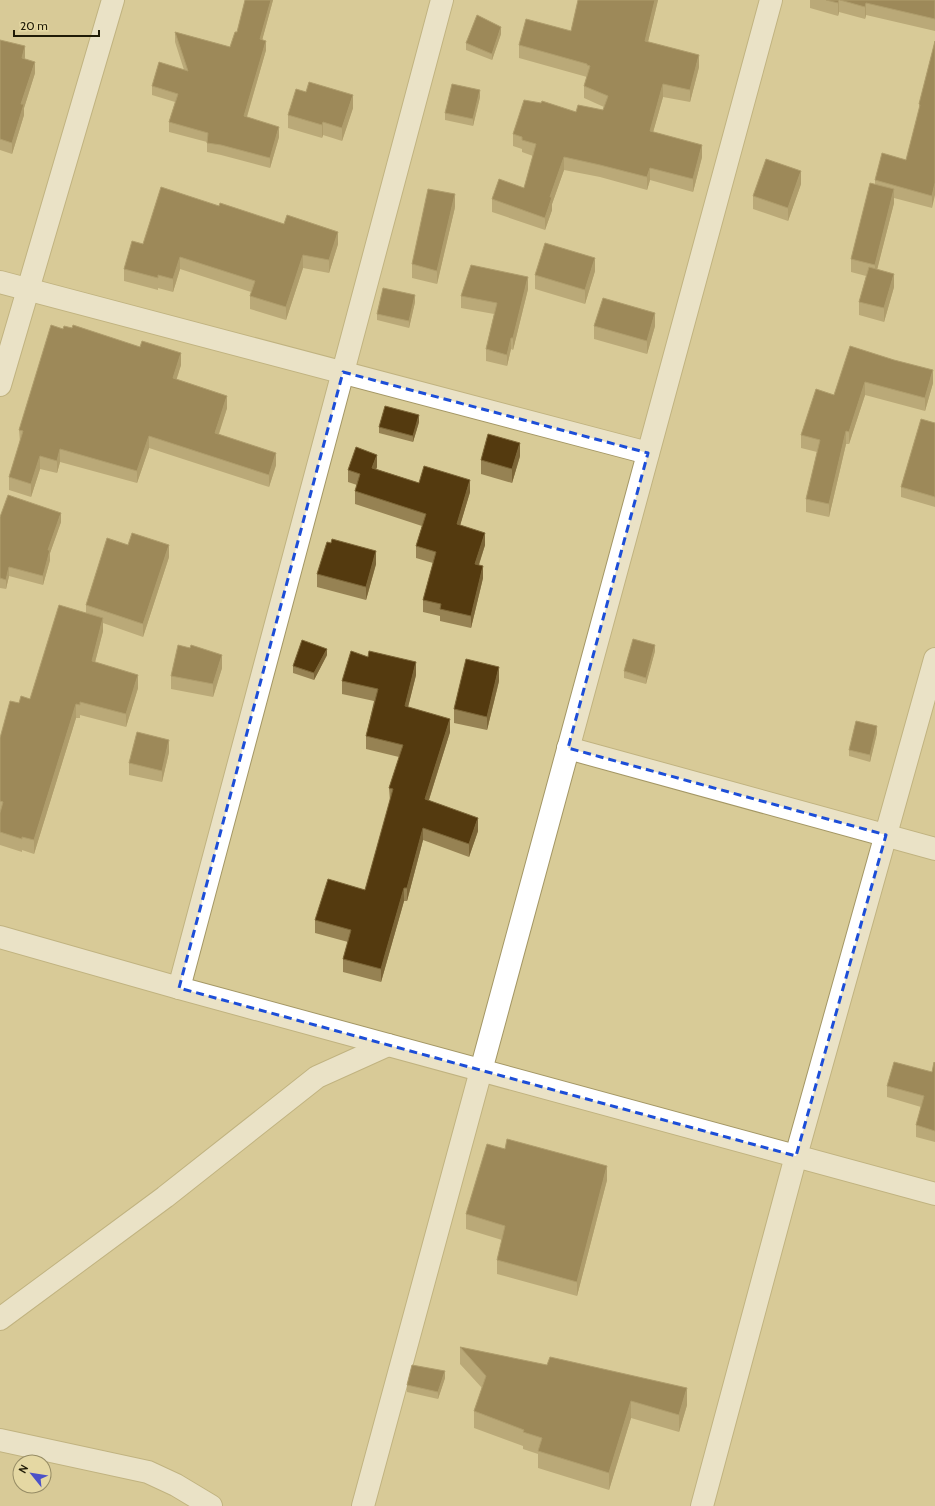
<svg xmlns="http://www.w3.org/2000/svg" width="935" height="1506" font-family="Cabin,sans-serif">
<rect width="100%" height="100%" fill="#d8cb97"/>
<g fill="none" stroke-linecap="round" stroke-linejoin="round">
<g stroke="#a49765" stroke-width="24">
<g id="street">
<polyline points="0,282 648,453"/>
<polyline points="0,385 113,0"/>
<polyline points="568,748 935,849"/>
<polyline points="0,937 179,988 935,1194"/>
<polyline points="179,988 442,0"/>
<polyline points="0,1319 165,1197 317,1077 388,1045"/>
<polyline points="0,1440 148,1472 176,1485 211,1506"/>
<polyline points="363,1506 771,0"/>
<polyline points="702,1506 796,1156 935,659"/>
</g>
</g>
<use href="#street" stroke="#fff" stroke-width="22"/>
</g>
<g fill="#968253">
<polygon points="245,0 273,0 262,40 266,50 247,117 279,137 270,168 221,155 207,152 207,142 169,132 169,122 175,102 152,95 152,86 184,70 175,42 175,32 230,47 237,32"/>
<polygon points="578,0 658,0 648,42 699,67 690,102 663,97 653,132 702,157 693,192 650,180 647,190 600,177 564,170 552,204 552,210 545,230 492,212 492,199 524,188 533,156 522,152 522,149 513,146 513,134 576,112 603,110 604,107 584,98 584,86 587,77 519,58 519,45 571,31"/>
<polygon points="810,0 935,0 935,31 866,15 865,19 839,12 838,16 810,8"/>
<polygon points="501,34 492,60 466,50 466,43"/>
<polygon points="0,40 25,57 24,59 35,73 24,108 24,115 12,154 0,150"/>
<polygon points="935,41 932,208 894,198 894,203 877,269 894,287 884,322 859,315 859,302 866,276 851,272 851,259 875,185 875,180 906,160 919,111 919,104"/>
<polygon points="306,92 353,108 342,141 323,135 322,138 288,128 288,115"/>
<polygon points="480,97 473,126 445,120 445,113"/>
<polygon points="801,184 788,221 753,209 753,196"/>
<polygon points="455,207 437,284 412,278 412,264"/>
<polygon points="143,244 338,244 329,273 303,268 286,320 250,309 250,296 251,292 180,269 173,292 158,288 158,290 124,281 124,269"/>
<polygon points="595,271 585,304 535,289 535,275"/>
<polygon points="528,289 513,350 511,349 507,366 486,361 486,349 494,314 461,308 461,296"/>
<polygon points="415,302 409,328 377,320 377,314"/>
<polygon points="594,326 655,326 647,354 594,339"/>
<polygon points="894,360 933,383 925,411 865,395 849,444 846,444 829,517 806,512 806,499 817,452 801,448 801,435 834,395"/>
<polygon points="181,365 176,379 227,408 219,434 276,465 269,487 149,448 137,483 60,462 57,473 40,469 31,497 9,490 9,477 20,442 19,430"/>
<polygon points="419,422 413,442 379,433 379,427"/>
<polygon points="935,423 935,507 901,497 901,487"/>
<polygon points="520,456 512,483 481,474 481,460"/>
<polygon points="377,467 376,469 419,483 470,492 460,525 485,545 479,565 483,578 471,628 440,621 440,616 423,612 423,600 433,563 416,558 416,546 422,526 355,504 355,491 357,485 348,482 348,470"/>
<polygon points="0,517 61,522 50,553 50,560 43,585 9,576 6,589 0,588"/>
<polygon points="169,557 143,637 103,623 103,631 95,662 138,688 126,727 80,715 80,718 76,718 34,854 22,850 22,852 0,845 0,738 19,703 30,699 86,613 86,605"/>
<polygon points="376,564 366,600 317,587 317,574"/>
<polygon points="655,651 646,684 624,678 624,671"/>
<polygon points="327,655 314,680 293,673 293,666"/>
<polygon points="222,668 213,697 171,689 171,676"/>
<polygon points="416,675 408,707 450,732 429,800 478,831 469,857 423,840 407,901 404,901 381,982 343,972 343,959 348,942 315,933 315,920 365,890 390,801 389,788 399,757 366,749 366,736 374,701 342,694 342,681"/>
<polygon points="499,681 487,730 454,723 454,709"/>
<polygon points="877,733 870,762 849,756 849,750"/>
<polygon points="169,752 162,782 129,775 129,763"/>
<polygon points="935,1063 935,1142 916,1137 916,1125 921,1107 887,1097 887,1086 932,1072"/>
<polygon points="607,1180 577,1296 497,1274 497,1260 502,1240 466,1229 466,1214"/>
<polygon points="460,1347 687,1405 679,1432 631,1418 609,1490 538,1468 538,1454 523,1449 523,1446 474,1428 474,1411 482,1388 460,1364"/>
<polygon points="445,1378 438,1399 407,1392 407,1385"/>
</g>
<g fill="#7c6638">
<polygon points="271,0 273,0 260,48 260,39"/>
<polygon points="655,0 658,0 645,54 645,41"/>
<polygon points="839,0 839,12 838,16 838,3"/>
<polygon points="866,3 866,15 865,19 865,7"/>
<polygon points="501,27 501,34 492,60 492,54"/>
<polygon points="266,41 266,50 244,126 244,116"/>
<polygon points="25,46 25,57 22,69 22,58"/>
<polygon points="699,55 699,67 690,102 690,90"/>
<polygon points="35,62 35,73 24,108 24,115 12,154 12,143 21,104"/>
<polygon points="663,84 663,97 650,143 650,131"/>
<polygon points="480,90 480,97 473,126 473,119"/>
<polygon points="353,95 353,108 342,141 342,128"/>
<polygon points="323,122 323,135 322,138 322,125"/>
<polygon points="279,127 279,137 270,168 270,158"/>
<polygon points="702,145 702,157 693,192 693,179"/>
<polygon points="564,157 564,170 552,204 552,210 545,230 545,218 550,197"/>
<polygon points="650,168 650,180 647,190 647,177"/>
<polygon points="801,171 801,184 788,221 788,208"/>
<polygon points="935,183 935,195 932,208 932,196"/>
<polygon points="894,189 894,203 875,278 875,265"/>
<polygon points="455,194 455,207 437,284 437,271"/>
<polygon points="338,232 338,244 329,273 329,260"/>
<polygon points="303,255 303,268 286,320 286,307"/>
<polygon points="180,257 180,269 173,292 173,279"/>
<polygon points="595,258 595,271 585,304 585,290"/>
<polygon points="894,274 894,287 884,322 884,308"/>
<polygon points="528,277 528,289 513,350 513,338"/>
<polygon points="415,295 415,302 409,328 409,321"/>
<polygon points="655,313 655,326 647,354 647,341"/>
<polygon points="511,338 511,349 507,366 507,355"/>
<polygon points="181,353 181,365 173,391 173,378"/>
<polygon points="933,370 933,383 925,411 925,398"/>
<polygon points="865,382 865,395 849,444 849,432"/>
<polygon points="227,396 227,408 215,445 215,433"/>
<polygon points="419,415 419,422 413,442 413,436"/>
<polygon points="846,431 846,444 829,517 829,504"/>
<polygon points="149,436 149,448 137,483 137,471"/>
<polygon points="520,443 520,456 512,483 512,469"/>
<polygon points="60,449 60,462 57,473 57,461"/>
<polygon points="276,453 276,465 269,487 269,475"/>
<polygon points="377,455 377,467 372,480 372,468"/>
<polygon points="40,456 40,469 31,497 31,484"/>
<polygon points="470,480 470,492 457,536 457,524"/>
<polygon points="61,513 61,522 50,553 50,560 43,585 43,576 48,550"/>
<polygon points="485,533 485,545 475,576 475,564"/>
<polygon points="169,545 169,557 143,637 143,624"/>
<polygon points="376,551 376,564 366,600 366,587"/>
<polygon points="483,566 483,578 471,628 471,616"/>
<polygon points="9,567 9,576 6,589 6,580"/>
<polygon points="103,618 103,631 92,674 92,661"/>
<polygon points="655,645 655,651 646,684 646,678"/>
<polygon points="327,649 327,655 314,680 314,673"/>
<polygon points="222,655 222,668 213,697 213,684"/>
<polygon points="416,662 416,675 405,719 405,706"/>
<polygon points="499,667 499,681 487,730 487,717"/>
<polygon points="138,675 138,688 126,727 126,714"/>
<polygon points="76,704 76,718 34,854 34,840"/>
<polygon points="450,719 450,732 425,812 425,799"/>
<polygon points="877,726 877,733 870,762 870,755"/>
<polygon points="169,740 169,752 162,782 162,771"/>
<polygon points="478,818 478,831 469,857 469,844"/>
<polygon points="423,828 423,840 407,901 407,888"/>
<polygon points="404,888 404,901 381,982 381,969"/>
<polygon points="607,1166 607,1180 577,1296 577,1282"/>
<polygon points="445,1371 445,1378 438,1399 438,1392"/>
<polygon points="687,1388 687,1405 679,1432 679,1415"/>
<polygon points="631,1401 631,1418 609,1490 609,1473"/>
</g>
<g fill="#543a0f" stroke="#7c6638">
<polygon points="245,0 271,0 260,39 266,41 244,116 279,127 270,158 221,145 207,143 208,133 169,122 178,94 152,86 159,62 188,71 175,32 230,47 235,32 237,32"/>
<polygon points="578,0 655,0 645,41 699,55 690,90 663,84 650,131 702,145 693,179 650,168 647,177 600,165 564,157 550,197 552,197 545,218 492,199 499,179 524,188 536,144 522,140 522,137 513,134 524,100 541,103 542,101 576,112 578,105 603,110 608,96 584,86 590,66 587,65 587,64 519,45 526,19 571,31"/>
<polygon points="826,0 839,0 838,3"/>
<polygon points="840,0 935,0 935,19 866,3 865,7"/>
<polygon points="477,15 501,27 492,54 466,43"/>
<polygon points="0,40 25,46 22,58 35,62 21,104 24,104 12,143 0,139"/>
<polygon points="935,41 935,183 932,196 875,180 882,153 906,160 920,105 919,104"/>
<polygon points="309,82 353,95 342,128 323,122 322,125 288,115 296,89 306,92"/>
<polygon points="452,84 480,90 473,119 445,113"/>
<polygon points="766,159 801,171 788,208 753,196"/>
<polygon points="870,183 894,189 875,265 851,259"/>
<polygon points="161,187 219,206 220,203 284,224 287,215 338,232 329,260 303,255 286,307 250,296 255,281 180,257 173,279 158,275 158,278 124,269 132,241 143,244"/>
<polygon points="428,189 455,194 437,271 412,264"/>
<polygon points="545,243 595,258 585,290 535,275"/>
<polygon points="471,265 528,277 513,338 511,338 507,355 486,349 497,303 461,296"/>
<polygon points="869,267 894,274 884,308 859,302"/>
<polygon points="383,288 415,295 409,321 377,314"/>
<polygon points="603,298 655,313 647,341 594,326"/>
<polygon points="51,325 63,329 64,326 72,328 73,325 140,347 142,341 181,353 173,378 227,396 215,433 276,453 269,475 149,436 137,471 60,449 57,461 40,456 31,484 9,477 23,431 19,430"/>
<polygon points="850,346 894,360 933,370 925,398 865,382 849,432 846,431 829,504 806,499 820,440 801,435 816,389 834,395"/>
<polygon points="385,406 419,415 413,436 379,427"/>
<polygon points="921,419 935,423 935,497 901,487"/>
<polygon points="488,434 520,443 512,469 481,460"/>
<polygon points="356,447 377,455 372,468 419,483 424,466 470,480 457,524 485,533 475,564 483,566 471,616 440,609 441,604 423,600 436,552 416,546 426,514 355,491 360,474 348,470"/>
<polygon points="8,495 61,513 48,550 50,550 43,576 9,567 6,580 0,578 0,517"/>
<polygon points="132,533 169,545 143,624 86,605 107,538 128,545"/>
<polygon points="332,539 376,551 366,587 317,574 327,542 331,543"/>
<polygon points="59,605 103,618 92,661 138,675 126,714 80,702 80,705 76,704 34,840 22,837 22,839 0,832 0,813 3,802 0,801 0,738 10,701 19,703 21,696 30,699"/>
<polygon points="633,639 655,645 646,678 624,671"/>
<polygon points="302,640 327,649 314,673 293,666"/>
<polygon points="178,645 190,648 191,645 222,655 213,684 171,676"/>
<polygon points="351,651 368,657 369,651 416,662 405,706 450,719 425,799 478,818 469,844 423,828 407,888 404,888 381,969 343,959 351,930 315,920 328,879 365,890 393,789 389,788 403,745 366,736 378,689 342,681"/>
<polygon points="466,659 499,667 487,717 454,709"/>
<polygon points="856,721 877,726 870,755 849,750"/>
<polygon points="137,732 169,740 162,771 129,763"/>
<polygon points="894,1062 932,1072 934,1062 935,1063 935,1131 916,1125 924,1096 887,1086"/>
<polygon points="507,1139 607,1166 577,1282 497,1260 505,1226 466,1214 487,1144 505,1149"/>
<polygon points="460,1347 547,1365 550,1357 687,1388 679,1415 631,1401 609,1473 538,1451 542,1438 523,1432 524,1430 474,1411 486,1376"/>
<polygon points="412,1365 445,1371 438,1392 407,1385"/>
</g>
<path d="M0 0H935V1506H0ZM 343,372 L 648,453 L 568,748 L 886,835 L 796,1156 L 179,988 Z" fill="#d8cb97" fill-opacity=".55" fill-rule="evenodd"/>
<path fill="none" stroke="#1d4ed8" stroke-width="3" stroke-dasharray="8 5" stroke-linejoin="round" d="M 343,372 L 648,453 L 568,748 L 886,835 L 796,1156 L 179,988 Z"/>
<g transform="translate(32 1474) rotate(300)"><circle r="19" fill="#e5d8a3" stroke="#968c65"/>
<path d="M0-3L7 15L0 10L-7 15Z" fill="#4c52c8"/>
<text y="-6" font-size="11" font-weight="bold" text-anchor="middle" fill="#201b07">N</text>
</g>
<path d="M14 30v6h85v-6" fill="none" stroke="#201b07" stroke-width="2"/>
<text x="20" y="30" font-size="12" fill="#201b07" stroke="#e5d8a3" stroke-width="3" paint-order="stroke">20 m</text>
</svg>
